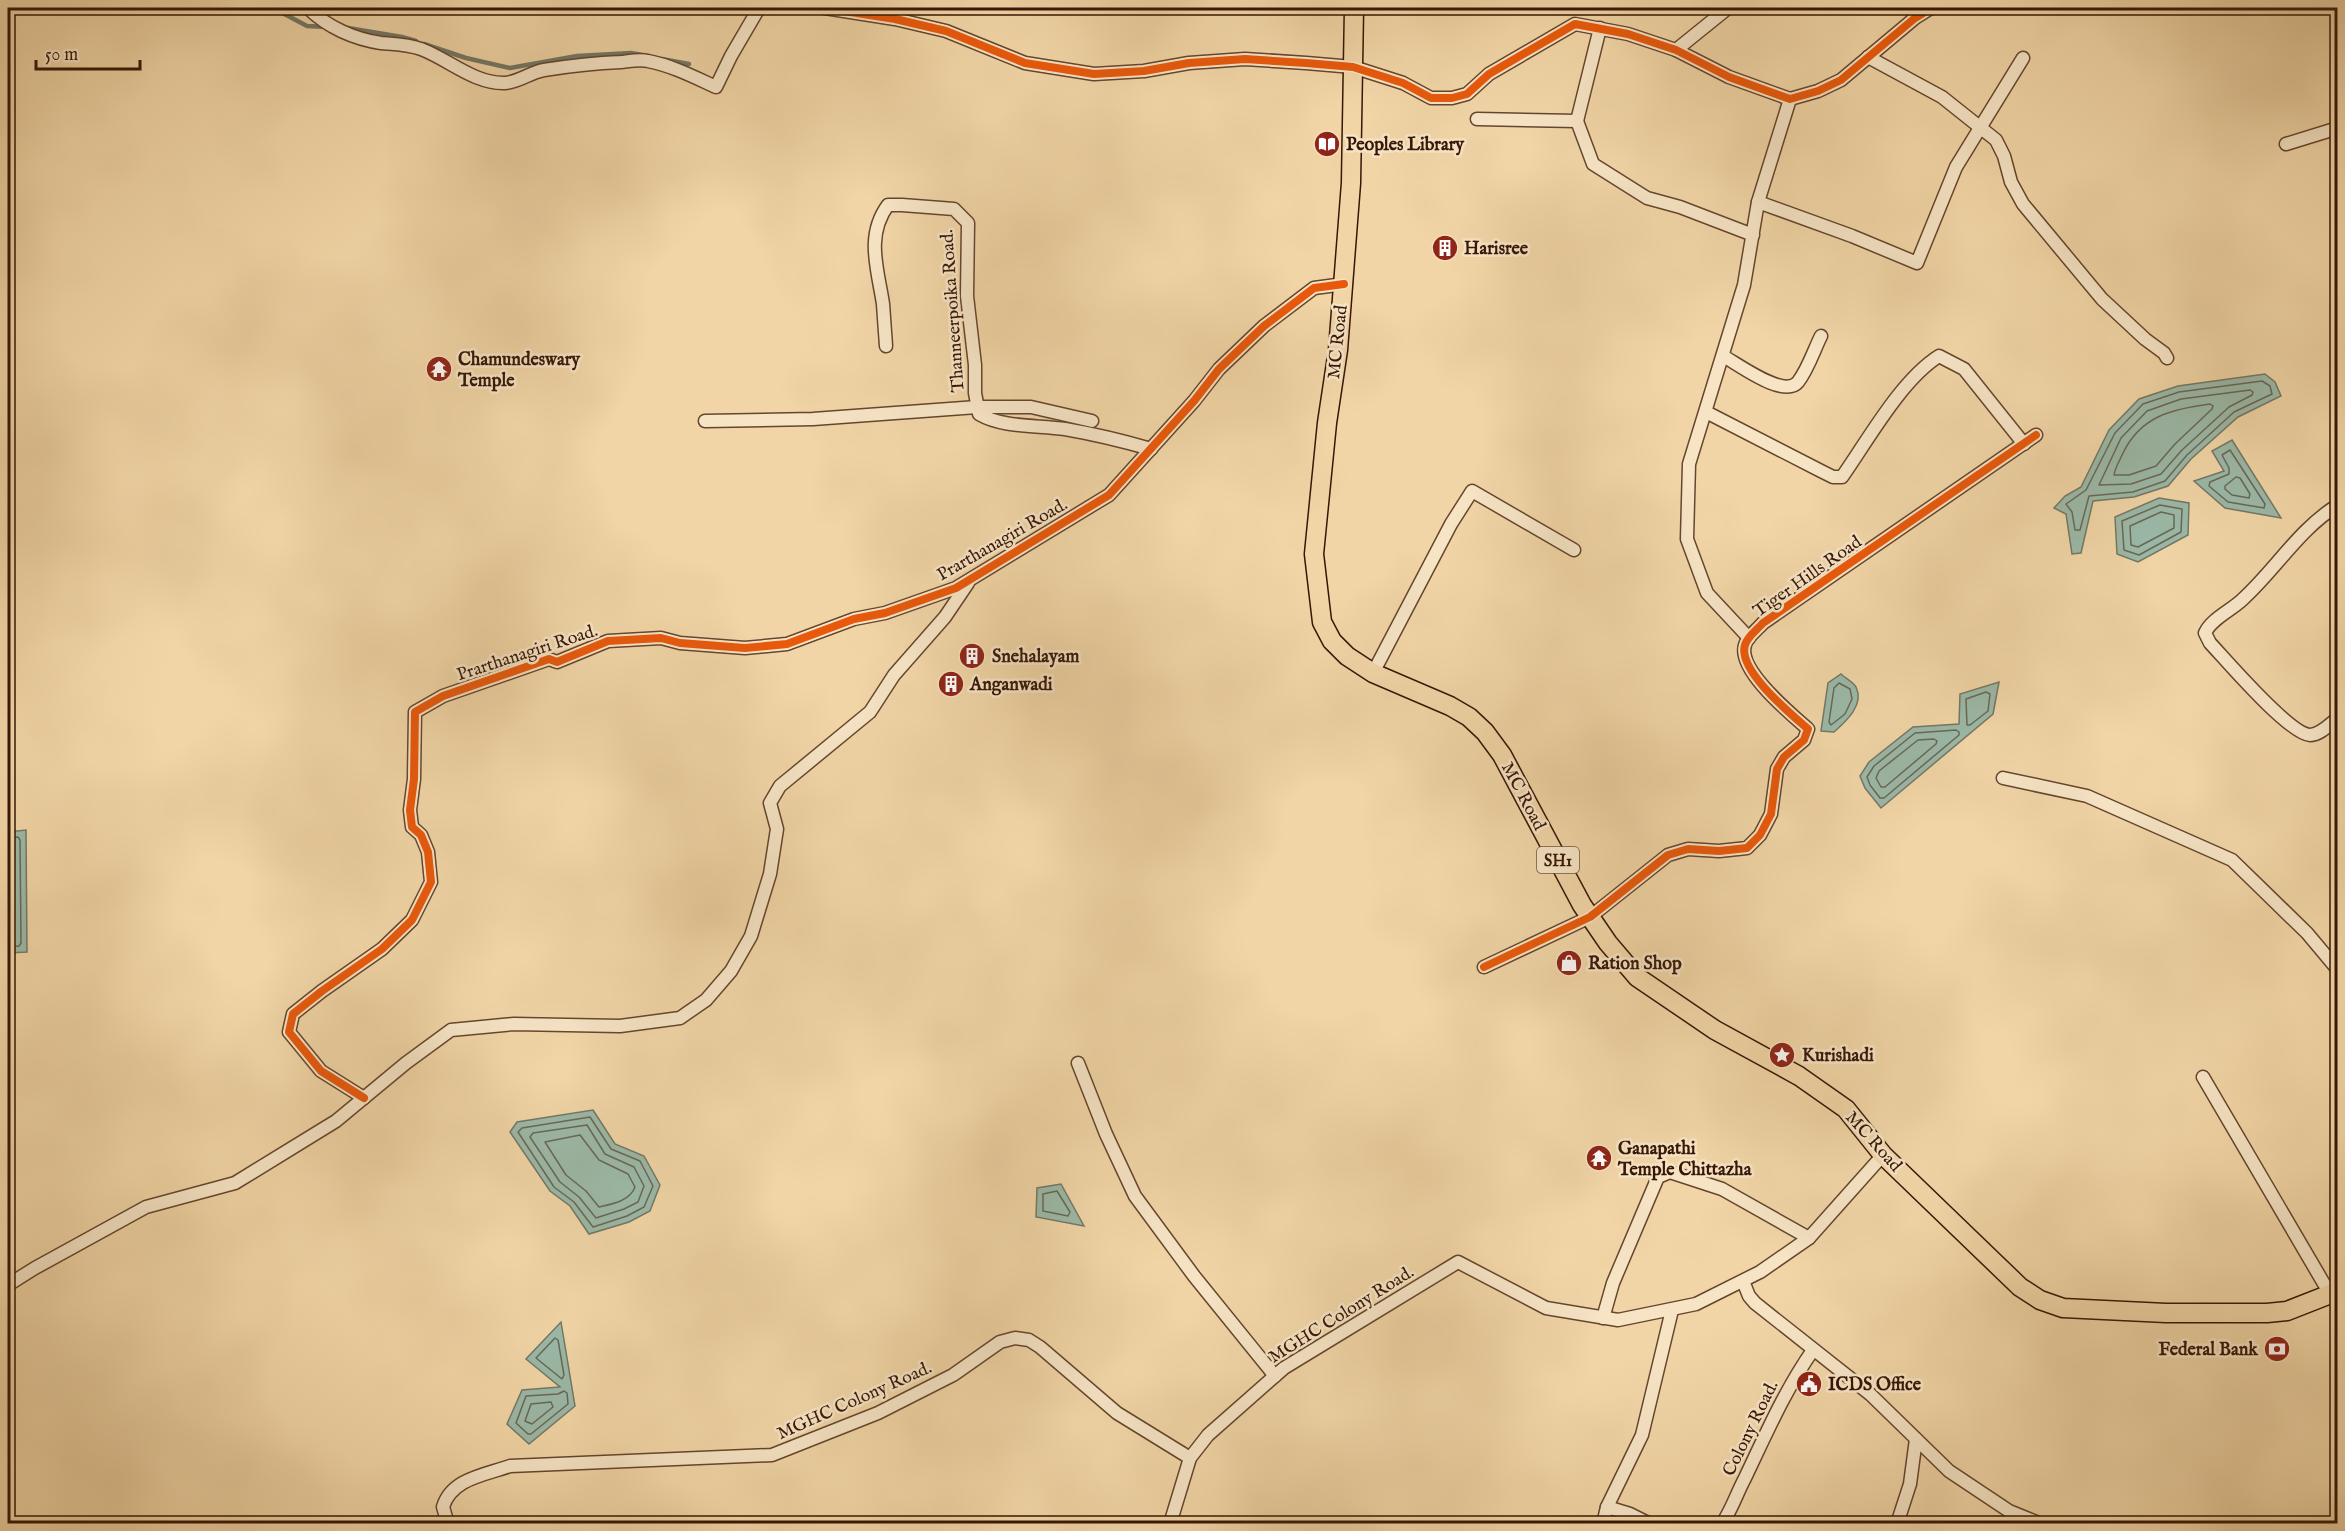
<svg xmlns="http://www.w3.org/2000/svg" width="2345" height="1531" font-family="'IM FELL English',serif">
<rect width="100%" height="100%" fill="#f1d5a6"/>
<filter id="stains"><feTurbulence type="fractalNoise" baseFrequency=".00333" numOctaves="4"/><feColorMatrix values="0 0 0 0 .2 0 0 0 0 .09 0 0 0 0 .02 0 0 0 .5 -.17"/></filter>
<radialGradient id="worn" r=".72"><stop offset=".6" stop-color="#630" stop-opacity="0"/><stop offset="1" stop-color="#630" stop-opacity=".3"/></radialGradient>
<g fill="#9bb9a8" stroke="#737867" stroke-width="1.5">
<polygon points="2265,374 2275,382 2281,396 2238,417 2191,459 2168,486 2134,497 2093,501 2081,553 2072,554 2066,514 2054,508 2065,496 2081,487 2109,430 2139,399 2178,386"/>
<polygon points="2232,440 2281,518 2225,508 2194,481 2224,471 2212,451"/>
<polygon points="2159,498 2189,503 2188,535 2138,562 2117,554 2115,517"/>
<path d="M 1841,674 C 1845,678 1853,682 1856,687 C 1865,705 1845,722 1834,732 L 1821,731 L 1828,683 Z"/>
<polygon points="1999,682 1993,714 1881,808 1865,788 1860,776 1869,762 1913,727 1959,724 1960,694"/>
<polygon points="26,830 27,952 8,953 8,832"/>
<polygon points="593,1110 615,1144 644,1156 660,1185 650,1211 629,1222 589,1234 570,1206 550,1191 510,1132 517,1122"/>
<polygon points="1061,1184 1084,1226 1036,1217 1037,1188"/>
<polygon points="561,1322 575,1406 529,1444 507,1424 522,1390 560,1387 526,1359"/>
</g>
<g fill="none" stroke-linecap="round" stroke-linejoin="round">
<g stroke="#686857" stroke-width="1.5">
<polygon points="2262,381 2270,386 2272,394 2234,412 2187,455 2165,481 2133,492 2089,496 2080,530 2075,530 2072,512 2066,504 2086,490 2115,433 2143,404 2179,392"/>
<polygon points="2250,390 2253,392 2252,395 2229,407 2182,450 2161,474 2131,484 2099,485 2121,438 2147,411 2181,399"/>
<path d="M 2210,404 L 2213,406 L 2212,409 L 2175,444 L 2156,466 L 2129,475 L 2114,475 C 2115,468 2120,460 2123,453 C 2141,416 2172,409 2210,404 Z"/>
<polygon points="2230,450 2265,504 2264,508 2228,502 2209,486 2210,482 2229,474 2229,468 2222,455"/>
<polygon points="2236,477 2240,478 2250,494 2249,498 2232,495 2225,489 2225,486"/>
<polygon points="2160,505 2182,509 2181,532 2139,555 2124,550 2122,521"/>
<polygon points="2161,512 2174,515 2174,528 2138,547 2131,545 2130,526"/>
<polygon points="1839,683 1850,689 1852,699 1845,714 1831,725 1829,722 1834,688"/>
<polygon points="1986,692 1990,694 1988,711 1970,725 1967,725 1966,699"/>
<polygon points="1956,730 1959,732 1959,735 1884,798 1880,798 1870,785 1867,777 1874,766 1915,733"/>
<polygon points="1934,739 1937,741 1936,744 1885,787 1881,787 1876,778 1879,771 1918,740"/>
<polyline points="8,838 18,837 20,840 21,943 19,946 8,947"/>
<polyline points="8,846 13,848 14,936 8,939"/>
<polygon points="590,1117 611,1149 640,1161 653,1186 644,1207 627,1216 593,1227 574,1202 554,1187 518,1132 522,1128"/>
<polygon points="587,1125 605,1154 634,1167 644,1186 638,1202 624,1209 596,1218 579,1197 560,1182 530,1137 533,1133"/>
<path d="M 580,1135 L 599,1160 L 628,1174 L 635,1187 C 630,1201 612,1204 599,1207 L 586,1191 L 566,1175 L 545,1142 Z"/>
<polygon points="1057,1191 1070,1212 1068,1216 1043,1211 1043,1194"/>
<polygon points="555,1338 558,1340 564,1375 562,1379 536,1358"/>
<polygon points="564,1391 567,1393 568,1404 531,1434 528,1434 516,1423 526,1396 558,1394"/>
<polygon points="551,1402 553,1407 532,1424 525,1421 531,1404"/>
</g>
<g stroke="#737867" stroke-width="4.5">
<polyline points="273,8 307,26 327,27"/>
<polyline points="348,28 402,37 416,41"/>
<polyline points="424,44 466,58 510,68 577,56 631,53 642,55"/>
<polyline points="662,59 689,64"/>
</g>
<g stroke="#65462e" stroke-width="15">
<g id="street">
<path d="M 308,8 C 327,27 354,39 381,43 C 395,44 408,44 421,49 C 448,59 474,84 505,83 C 519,82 531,72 544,70 C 569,66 595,63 621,62 C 630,61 640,59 648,61 C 673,66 694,77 716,87 L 731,56 L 759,8"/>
<polyline points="825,8 895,19 946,31 1025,63 1094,74 1144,71 1189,63 1245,59 1306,63 1353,67 1403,83 1431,98 1452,98 1467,94 1489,74 1575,24 1628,34 1676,50 1729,77 1790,99 1818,91 1841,80 1915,18 1931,8"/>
<polyline points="8,9 9,8"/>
<polyline points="1676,50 1728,8"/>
<polyline points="1868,57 1942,97 1996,140 2004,156 2011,182 2023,204 2102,299 2145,339 2164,353 2167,358"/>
<polyline points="1477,119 1577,121 1600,28"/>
<polyline points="1577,121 1593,164 1647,198 1680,207 1753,235"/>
<polyline points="2286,144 2338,128"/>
<polyline points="1758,202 1852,236 1917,263 1956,167 2023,58"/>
<path d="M 886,346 C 885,332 884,318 883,304 C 878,270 865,236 888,205 L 902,205 L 954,209 L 968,223 L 967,296 L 975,365 L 975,393 L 979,414 C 1003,428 1038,425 1065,429 C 1094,434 1123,441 1151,449"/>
<path d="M 1723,356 C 1738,364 1784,399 1798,382 C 1808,369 1814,350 1821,336"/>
<path d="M 1706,412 L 1821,471 L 1833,477 L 1842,477 C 1868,440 1901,380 1939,356 L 1964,369 L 2024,444"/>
<polyline points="705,421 813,419 977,407 1031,407 1092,421"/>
<path d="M 2338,505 C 2299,529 2276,569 2243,599 C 2232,610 2211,619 2205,633 L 2210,643 C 2226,660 2289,734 2310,735 C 2320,735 2330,724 2338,718"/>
<polyline points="1749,638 1707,593 1687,539 1689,464 1744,285 1758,202 1790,99"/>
<polyline points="1373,673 1451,524 1472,491 1574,550"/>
<polyline points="2003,778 2087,796 2232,860 2307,933 2338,970"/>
<path d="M 1484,967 L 1590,917 L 1668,855 L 1688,849 L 1719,851 L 1747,848 L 1760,835 L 1771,814 L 1777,769 L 1784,757 L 1804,740 L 1808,729 C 1791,714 1737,670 1745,645 C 1747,637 1757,630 1763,623 L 2036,435"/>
<polyline points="1078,1063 1106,1134 1135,1196 1194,1276 1275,1376"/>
<polyline points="2203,1077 2330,1294"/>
<polyline points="364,1098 321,1071 289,1032 293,1014 322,991 382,949 412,920 431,882 428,852 421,835 412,827 410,810 414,779 415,712 443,696 549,659 557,662 608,641 661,638 680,643 745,648 787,644 854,619 885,613 956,588 1109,495 1194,401 1219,369 1264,326 1314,288 1344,284"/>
<polyline points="1743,1281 1749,1296 1755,1303 1870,1394 1949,1471 2009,1511 2041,1524"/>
<polyline points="8,1285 35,1268 146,1207 235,1183 336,1121 406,1063 451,1030 514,1024 620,1026 680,1018 706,1000 731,971 751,936 770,874 777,829 770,803 780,786 870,712 894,675 945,617 968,583"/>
<polyline points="1603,1318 1613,1283 1658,1177 1670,1172 1722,1189 1809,1238"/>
<polyline points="1607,1507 1630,1514 1650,1524"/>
<path d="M 448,1524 L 443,1507 C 451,1479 484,1475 510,1466 L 772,1455 L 878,1413 L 953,1375 L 1000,1342 L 1015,1338 L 1029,1340 L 1040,1347 L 1117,1413 L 1190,1458"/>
<polyline points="1170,1524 1190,1458 1208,1435 1284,1368 1458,1262 1546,1308 1618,1320 1696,1304 1760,1272 1809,1238 1883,1155"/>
<polyline points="1603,1524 1607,1507 1642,1435 1672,1310"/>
<path d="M 1722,1524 C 1733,1507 1736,1495 1745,1478 C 1766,1434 1785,1390 1813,1350"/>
<polyline points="1897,1524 1910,1484 1916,1439"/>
</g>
</g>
<g stroke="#361606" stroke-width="21">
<polyline id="primary" points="1354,8 1351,183 1338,350 1327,423 1314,554 1322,622 1332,641 1347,656 1373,673 1450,706 1469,717 1485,732 1502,755 1582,905 1608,943 1637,977 1715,1030 1799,1076 1846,1109 1883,1155 2020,1287 2040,1300 2063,1308 2166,1313 2267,1313 2287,1311 2338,1291"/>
</g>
<use href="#street" stroke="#f6e4c5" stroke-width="12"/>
<use href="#primary" stroke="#f1d5a6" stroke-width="18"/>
<g stroke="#f6e4c5" stroke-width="11">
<g id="cycleway">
<polyline points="825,8 895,19 946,31 1025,63 1094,74 1144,71 1189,63 1245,59 1306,63 1353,67 1403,83 1431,98 1452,98 1467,94 1489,74 1575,24 1628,34 1676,50 1729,77 1790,99 1818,91 1841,80 1915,18 1931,8"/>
<path d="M 1484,967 L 1590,917 L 1668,855 L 1688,849 L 1719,851 L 1747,848 L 1760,835 L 1771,814 L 1777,769 L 1784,757 L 1804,740 L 1808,729 C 1791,714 1737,670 1745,645 C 1747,637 1757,630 1763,623 L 2036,435"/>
<polyline points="364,1098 321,1071 289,1032 293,1014 322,991 382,949 412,920 431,882 428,852 421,835 412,827 410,810 414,779 415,712 443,696 549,659 557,662 608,641 661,638 680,643 745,648 787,644 854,619 885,613 956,588 1109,495 1194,401 1219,369 1264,326 1314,288 1344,284"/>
</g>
</g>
<use href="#cycleway" stroke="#e8590c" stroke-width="8"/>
</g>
<defs>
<g id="library-disc" transform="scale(1.35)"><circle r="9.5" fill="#8f2418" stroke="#f6e4c5"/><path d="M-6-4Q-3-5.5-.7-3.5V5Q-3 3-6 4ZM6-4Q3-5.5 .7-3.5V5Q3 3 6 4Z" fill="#fff"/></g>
<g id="building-disc" transform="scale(1.35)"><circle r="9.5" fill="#8f2418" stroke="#f6e4c5"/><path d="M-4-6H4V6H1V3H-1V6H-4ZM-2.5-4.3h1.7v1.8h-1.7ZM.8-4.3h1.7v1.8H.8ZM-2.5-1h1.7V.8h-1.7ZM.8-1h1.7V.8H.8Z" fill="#fff"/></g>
<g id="temple-disc" transform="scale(1.35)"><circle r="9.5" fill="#8f2418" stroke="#f6e4c5"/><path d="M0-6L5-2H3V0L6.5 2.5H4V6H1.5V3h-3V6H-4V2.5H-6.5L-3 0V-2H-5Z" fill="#fff"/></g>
<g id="shop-disc" transform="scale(1.35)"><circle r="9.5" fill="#8f2418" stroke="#f6e4c5"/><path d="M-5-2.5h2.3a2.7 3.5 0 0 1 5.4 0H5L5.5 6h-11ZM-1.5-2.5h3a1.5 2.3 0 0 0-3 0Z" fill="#fff"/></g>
<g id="sight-disc" transform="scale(1.35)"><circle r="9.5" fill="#8f2418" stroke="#f6e4c5"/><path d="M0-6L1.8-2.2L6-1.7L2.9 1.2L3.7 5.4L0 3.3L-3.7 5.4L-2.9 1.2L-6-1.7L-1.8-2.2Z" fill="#fff"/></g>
<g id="bank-disc" transform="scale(1.35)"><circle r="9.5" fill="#8f2418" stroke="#f6e4c5"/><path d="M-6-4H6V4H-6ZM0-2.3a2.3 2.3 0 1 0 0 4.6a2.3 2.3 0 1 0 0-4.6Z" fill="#fff"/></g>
<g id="civic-disc" transform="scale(1.35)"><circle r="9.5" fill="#8f2418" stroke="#f6e4c5"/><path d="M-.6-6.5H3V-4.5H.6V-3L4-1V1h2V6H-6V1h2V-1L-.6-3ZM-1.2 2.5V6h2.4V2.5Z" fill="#fff"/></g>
</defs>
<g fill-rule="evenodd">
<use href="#library-disc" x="1327" y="144"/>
<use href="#building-disc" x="1445" y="248"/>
<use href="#temple-disc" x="439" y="369"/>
<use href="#building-disc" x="972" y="656"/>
<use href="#building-disc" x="951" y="684"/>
<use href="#shop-disc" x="1569" y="963"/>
<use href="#sight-disc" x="1782" y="1055"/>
<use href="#temple-disc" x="1599" y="1158"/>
<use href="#bank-disc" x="2277" y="1349"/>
<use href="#civic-disc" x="1809" y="1384"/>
</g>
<g text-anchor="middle" stroke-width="5" stroke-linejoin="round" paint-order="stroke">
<rect fill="#f6e4c5" stroke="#70543f" stroke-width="1.5" x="1537" y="847" width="42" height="26" rx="4.5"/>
<g font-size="16" font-weight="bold" fill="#361606">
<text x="1558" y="866">SH1</text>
</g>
<g font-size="18" font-weight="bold" fill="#361606" stroke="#f6e4c5" text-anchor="start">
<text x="1346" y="150">Peoples Library</text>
<text x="1464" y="254">Harisree</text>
<text x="458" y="365">Chamundeswary<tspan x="458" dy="21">Temple</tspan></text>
<text x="992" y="662">Snehalayam</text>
<text x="970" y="690">Anganwadi</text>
<text x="1588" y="969">Ration Shop</text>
<text x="1802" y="1061">Kurishadi</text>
<text x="1618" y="1154">Ganapathi<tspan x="1618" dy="21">Temple Chittazha</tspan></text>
<text x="2258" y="1355" text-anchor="end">Federal Bank</text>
<text x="1828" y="1390">ICDS Office</text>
</g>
<g font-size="18" fill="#361606" stroke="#f6e4c5">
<text transform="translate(952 311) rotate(-94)" y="6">Thanneerpoika Road.</text>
<text transform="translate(1337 342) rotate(-84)" y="6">MC Road</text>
<text transform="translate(1002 539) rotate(-30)" y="6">Prarthanagiri Road.</text>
<text transform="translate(1807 576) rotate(-35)" y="6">Tiger Hills Road</text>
<text transform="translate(527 652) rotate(-18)" y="6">Prarthanagiri Road.</text>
<text transform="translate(1524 796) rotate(62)" y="6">MC Road</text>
<text transform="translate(1874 1141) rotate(48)" y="6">MC Road</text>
<text transform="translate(1341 1314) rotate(-32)" y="6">MGHC Colony Road.</text>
<text transform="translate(854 1400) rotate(-24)" y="6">MGHC Colony Road.</text>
<text transform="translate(1750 1428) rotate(-64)" y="6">Colony Road.</text>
</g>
</g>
<rect width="2345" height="1531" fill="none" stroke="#f1d5a6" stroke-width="30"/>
<rect x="9" y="9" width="2327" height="1513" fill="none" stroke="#361606" stroke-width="3"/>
<rect x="15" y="15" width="2315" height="1501" fill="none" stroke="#361606" stroke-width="1.5"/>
<path d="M36 60v9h104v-9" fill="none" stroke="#361606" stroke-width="3"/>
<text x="45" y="60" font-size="18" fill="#361606" stroke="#f6e4c5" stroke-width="4.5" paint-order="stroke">50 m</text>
<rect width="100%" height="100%" filter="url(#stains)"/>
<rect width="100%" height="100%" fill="url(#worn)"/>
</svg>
